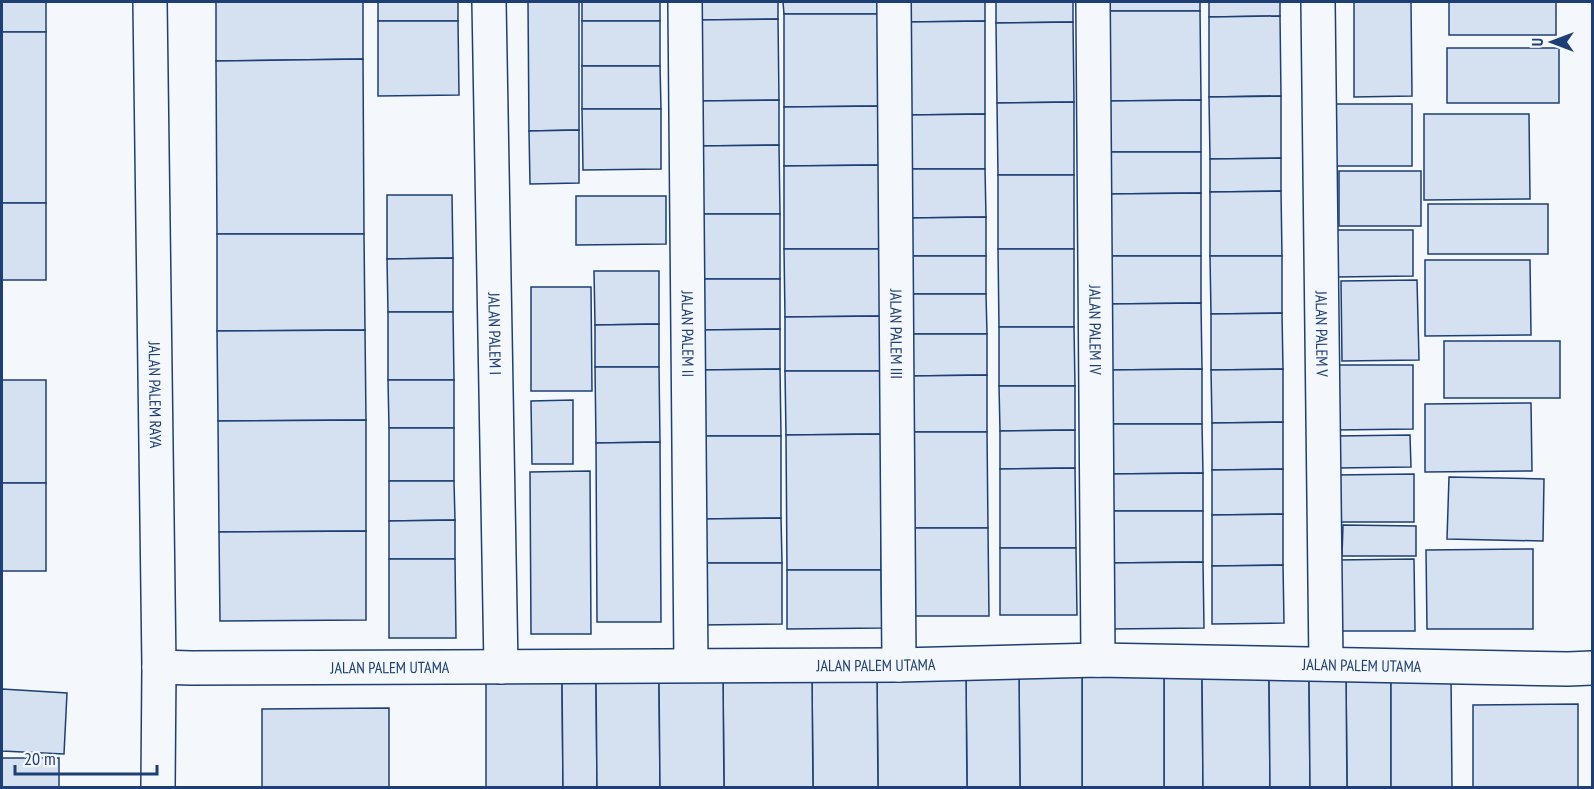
<svg xmlns="http://www.w3.org/2000/svg" width="1594" height="789" font-family="'PT Sans Narrow',sans-serif">
<rect width="100%" height="100%" fill="#f4f7fb"/>
<g fill="#d5e0f0" stroke="#1d3f73" stroke-width="1.5">
<rect x="2" y="2" width="44" height="30"/>
<polygon points="216,2 363,2 363,59 216,61"/>
<rect x="378" y="2" width="80" height="19"/>
<polygon points="528,2 579,2 579,130 529,131"/>
<rect x="582" y="2" width="78" height="19"/>
<polygon points="695,2 778,2 778,19 695,20"/>
<polygon points="783,2 878,2 878,14 784,14"/>
<polygon points="907,2 985,2 985,21 907,22"/>
<polygon points="996,2 1073,2 1073,22 996,23"/>
<rect x="1105" y="2" width="95" height="9"/>
<polygon points="1209,2 1280,2 1280,16 1209,17"/>
<polygon points="1354,2 1411,2 1412,96 1354,97"/>
<rect x="1449" y="2" width="107" height="33"/>
<polygon points="1105,11 1200,11 1201,100 1106,101"/>
<polygon points="784,14 878,14 879,106 784,107"/>
<polygon points="1280,16 1281,96 1209,97 1209,17"/>
<polygon points="778,19 779,100 696,101 695,20"/>
<polygon points="378,21 458,21 459,95 378,96"/>
<rect x="582" y="21" width="78" height="45"/>
<polygon points="985,21 985,114 908,115 907,22"/>
<polygon points="1073,22 1074,102 997,103 996,23"/>
<rect x="2" y="32" width="44" height="171"/>
<rect x="1447" y="48" width="112" height="55"/>
<polygon points="363,59 364,234 217,234 216,61"/>
<polygon points="582,66 660,66 661,109 582,109"/>
<polygon points="1281,96 1281,158 1210,159 1209,97"/>
<polygon points="779,100 779,145 696,146 696,101"/>
<polygon points="1201,100 1201,152 1106,152 1106,101"/>
<polygon points="1074,102 1074,175 998,175 997,103"/>
<rect x="1334" y="104" width="78" height="62"/>
<polygon points="879,106 879,165 784,166 784,107"/>
<polygon points="582,109 661,109 661,169 583,170"/>
<polygon points="985,114 985,169 908,169 908,115"/>
<polygon points="1424,114 1529,114 1530,199 1424,200"/>
<polygon points="579,130 579,183 530,184 529,131"/>
<polygon points="779,145 780,214 697,214 696,146"/>
<polygon points="1106,152 1201,152 1201,193 1107,194"/>
<polygon points="1281,158 1281,191 1210,192 1210,159"/>
<polygon points="879,165 880,249 784,249 784,166"/>
<polygon points="908,169 985,169 986,217 908,218"/>
<rect x="1339" y="171" width="82" height="55"/>
<rect x="998" y="175" width="76" height="74"/>
<polygon points="1281,191 1282,256 1210,256 1210,192"/>
<polygon points="1201,193 1201,256 1107,256 1107,194"/>
<polygon points="387,195 452,195 453,258 387,259"/>
<polygon points="576,196 666,196 666,244 576,245"/>
<rect x="2" y="203" width="44" height="77"/>
<rect x="1428" y="204" width="120" height="50"/>
<rect x="697" y="214" width="83" height="65"/>
<polygon points="986,217 986,256 909,256 908,218"/>
<polygon points="1334,230 1413,230 1413,276 1335,277"/>
<polygon points="217,234 364,234 365,330 217,331"/>
<polygon points="784,249 880,249 880,316 785,317"/>
<polygon points="998,249 1074,249 1074,327 999,327"/>
<rect x="909" y="256" width="77" height="38"/>
<polygon points="1107,256 1201,256 1201,303 1107,304"/>
<polygon points="1210,256 1282,256 1282,313 1211,314"/>
<polygon points="453,258 453,312 388,312 387,259"/>
<polygon points="1425,260 1530,260 1531,335 1425,336"/>
<polygon points="594,271 659,271 659,324 595,325"/>
<polygon points="697,279 780,279 780,329 698,330"/>
<polygon points="1417,280 1419,360 1342,361 1341,281"/>
<polygon points="531,287 591,287 592,391 531,391"/>
<polygon points="909,294 986,294 987,334 909,334"/>
<polygon points="1201,303 1202,369 1108,370 1107,304"/>
<polygon points="388,312 453,312 454,380 388,380"/>
<polygon points="1282,313 1283,369 1211,370 1211,314"/>
<polygon points="880,316 881,371 785,371 785,317"/>
<polygon points="659,324 659,367 595,367 595,325"/>
<polygon points="999,327 1074,327 1075,386 999,386"/>
<polygon points="780,329 780,369 698,370 698,330"/>
<polygon points="365,330 366,420 218,421 217,331"/>
<polygon points="909,334 987,334 987,375 910,376"/>
<rect x="1444" y="341" width="116" height="57"/>
<polygon points="1335,365 1413,365 1413,429 1335,430"/>
<polygon points="595,367 659,367 660,442 596,443"/>
<polygon points="780,369 781,436 698,436 698,370"/>
<polygon points="1202,369 1202,424 1108,424 1108,370"/>
<polygon points="1283,369 1283,422 1212,423 1211,370"/>
<polygon points="785,371 881,371 881,434 786,435"/>
<polygon points="987,375 987,432 910,432 910,376"/>
<rect x="2" y="380" width="44" height="103"/>
<polygon points="388,380 454,380 454,428 389,428"/>
<polygon points="999,386 1075,386 1075,430 1000,431"/>
<polygon points="573,400 573,464 532,464 531,401"/>
<polygon points="1531,403 1532,471 1425,472 1425,404"/>
<polygon points="366,420 366,531 219,532 218,421"/>
<polygon points="1283,422 1283,469 1212,470 1212,423"/>
<polygon points="1108,424 1202,424 1203,473 1108,474"/>
<rect x="389" y="428" width="65" height="53"/>
<polygon points="1075,430 1075,468 1000,469 1000,431"/>
<polygon points="910,432 987,432 988,528 910,528"/>
<polygon points="881,434 881,570 787,570 786,435"/>
<polygon points="1410,435 1411,467 1337,468 1336,436"/>
<polygon points="698,436 781,436 781,518 698,519"/>
<polygon points="660,442 661,622 597,622 596,443"/>
<polygon points="1075,468 1076,548 1000,548 1000,469"/>
<polygon points="1283,469 1283,514 1212,515 1212,470"/>
<polygon points="590,471 591,634 531,634 530,472"/>
<polygon points="1203,473 1203,511 1108,511 1108,474"/>
<polygon points="1414,474 1414,522 1336,522 1335,475"/>
<polygon points="1449,477 1544,479 1543,541 1447,539"/>
<polygon points="389,481 454,481 455,520 389,521"/>
<rect x="2" y="483" width="44" height="88"/>
<polygon points="1108,511 1203,511 1203,562 1108,563"/>
<polygon points="1283,514 1283,565 1212,566 1212,515"/>
<polygon points="781,518 782,563 698,563 698,519"/>
<polygon points="455,520 455,559 389,559 389,521"/>
<polygon points="1343,525 1416,526 1416,556 1342,556"/>
<polygon points="910,528 988,528 989,616 911,616"/>
<polygon points="366,531 366,620 220,621 219,532"/>
<polygon points="1000,548 1076,548 1077,615 1000,615"/>
<polygon points="1533,549 1533,629 1427,629 1426,550"/>
<polygon points="389,559 455,559 456,638 389,638"/>
<polygon points="1414,559 1415,631 1337,631 1336,560"/>
<polygon points="1203,562 1204,628 1109,629 1108,563"/>
<polygon points="698,563 782,563 782,624 699,625"/>
<polygon points="1283,565 1284,623 1212,624 1212,566"/>
<polygon points="787,570 881,570 882,628 787,629"/>
<polygon points="1391,674 1391,788 1347,788 1346,675"/>
<polygon points="1391,674 1451,674 1452,788 1391,788"/>
<polygon points="1164,675 1202,675 1203,788 1164,788"/>
<polygon points="1164,675 1164,788 1082,788 1082,676"/>
<polygon points="1202,675 1269,675 1270,788 1203,788"/>
<polygon points="1269,675 1309,675 1310,788 1270,788"/>
<polygon points="1309,675 1346,675 1347,788 1310,788"/>
<polygon points="1019,676 1082,676 1082,788 1020,788"/>
<polygon points="1019,676 1020,788 967,788 966,677"/>
<polygon points="877,677 966,677 967,788 878,788"/>
<polygon points="877,677 878,788 813,788 812,678"/>
<polygon points="812,678 813,788 724,788 723,679"/>
<polygon points="486,679 562,679 563,788 486,788"/>
<polygon points="562,679 596,679 597,788 563,788"/>
<polygon points="596,679 659,679 660,788 597,788"/>
<polygon points="659,679 723,679 724,788 660,788"/>
<polygon points="2,689 67,693 64,754 2,751"/>
<polygon points="1578,704 1578,788 1473,788 1473,705"/>
<polygon points="389,708 389,788 262,788 262,709"/>
<rect x="2" y="758" width="57" height="30"/>
</g>
<g fill="none" stroke-linecap="round" stroke-linejoin="round">
<g stroke="#1d3f73" stroke-width="36">
<g id="street">
<path id="s1" d="M 150,2 L 159,667 L 158,788"/>
<path id="s2" d="M 489,2 L 501,667"/>
<path id="s3" d="M 685,2 L 691,665"/>
<path id="s4" d="M 894,2 L 899,665"/>
<path id="s5" d="M 1093,2 L 1098,660"/>
<path id="s6" d="M 1318,2 L 1326,664"/>
<path id="s7" d="M 159,667 L 191,668 L 899,665 L 1098,660 L 1568,669 L 1592,668"/>
</g>
</g>
<use href="#street" stroke="#f4f7fb" stroke-width="33"/>
</g>
<g text-anchor="middle" stroke-width="4.5" stroke-linejoin="round" paint-order="stroke">
<g font-size="16" fill="#1d3f73" stroke="#f4f7fb">
<text dy="6" stroke="none"><textPath href="#s5" startOffset="328">JALAN PALEM IV</textPath></text>
<text dy="6" stroke="none"><textPath href="#s3" startOffset="332">JALAN PALEM II</textPath></text>
<text dy="6" stroke="none"><textPath href="#s4" startOffset="332">JALAN PALEM III</textPath></text>
<text dy="6" stroke="none"><textPath href="#s6" startOffset="332">JALAN PALEM V</textPath></text>
<text dy="6" stroke="none"><textPath href="#s2" startOffset="332">JALAN PALEM I</textPath></text>
<text dy="6" stroke="none"><textPath href="#s1" startOffset="393">JALAN PALEM RAYA</textPath></text>
<text dy="6" stroke="none"><textPath href="#s7" startOffset="717">JALAN PALEM UTAMA</textPath></text>
<text dy="6" stroke="none"><textPath href="#s7" startOffset="1203">JALAN PALEM UTAMA</textPath></text>
<text dy="6" stroke="none"><textPath href="#s7" startOffset="231">JALAN PALEM UTAMA</textPath></text>
</g>
</g>
<rect width="1594" height="789" fill="none" stroke="#1d3f73" stroke-width="6"/>
<g transform="translate(1552 42) rotate(270)" stroke="#f4f7fb" stroke-width="4.5" paint-order="stroke">
<path d="M0-4.5L10 22L0 15L-10 22Z" fill="#1d3f73"/>
<text y="-9" font-size="16" font-weight="bold" text-anchor="middle" fill="#1d3f73">U</text>
</g>
<path d="M15 765v9h142v-9" fill="none" stroke="#1d3f73" stroke-width="3"/>
<text x="24" y="765" font-size="18" fill="#1d3f73" stroke="#f4f7fb" stroke-width="4.5" paint-order="stroke">20 m</text>
</svg>
